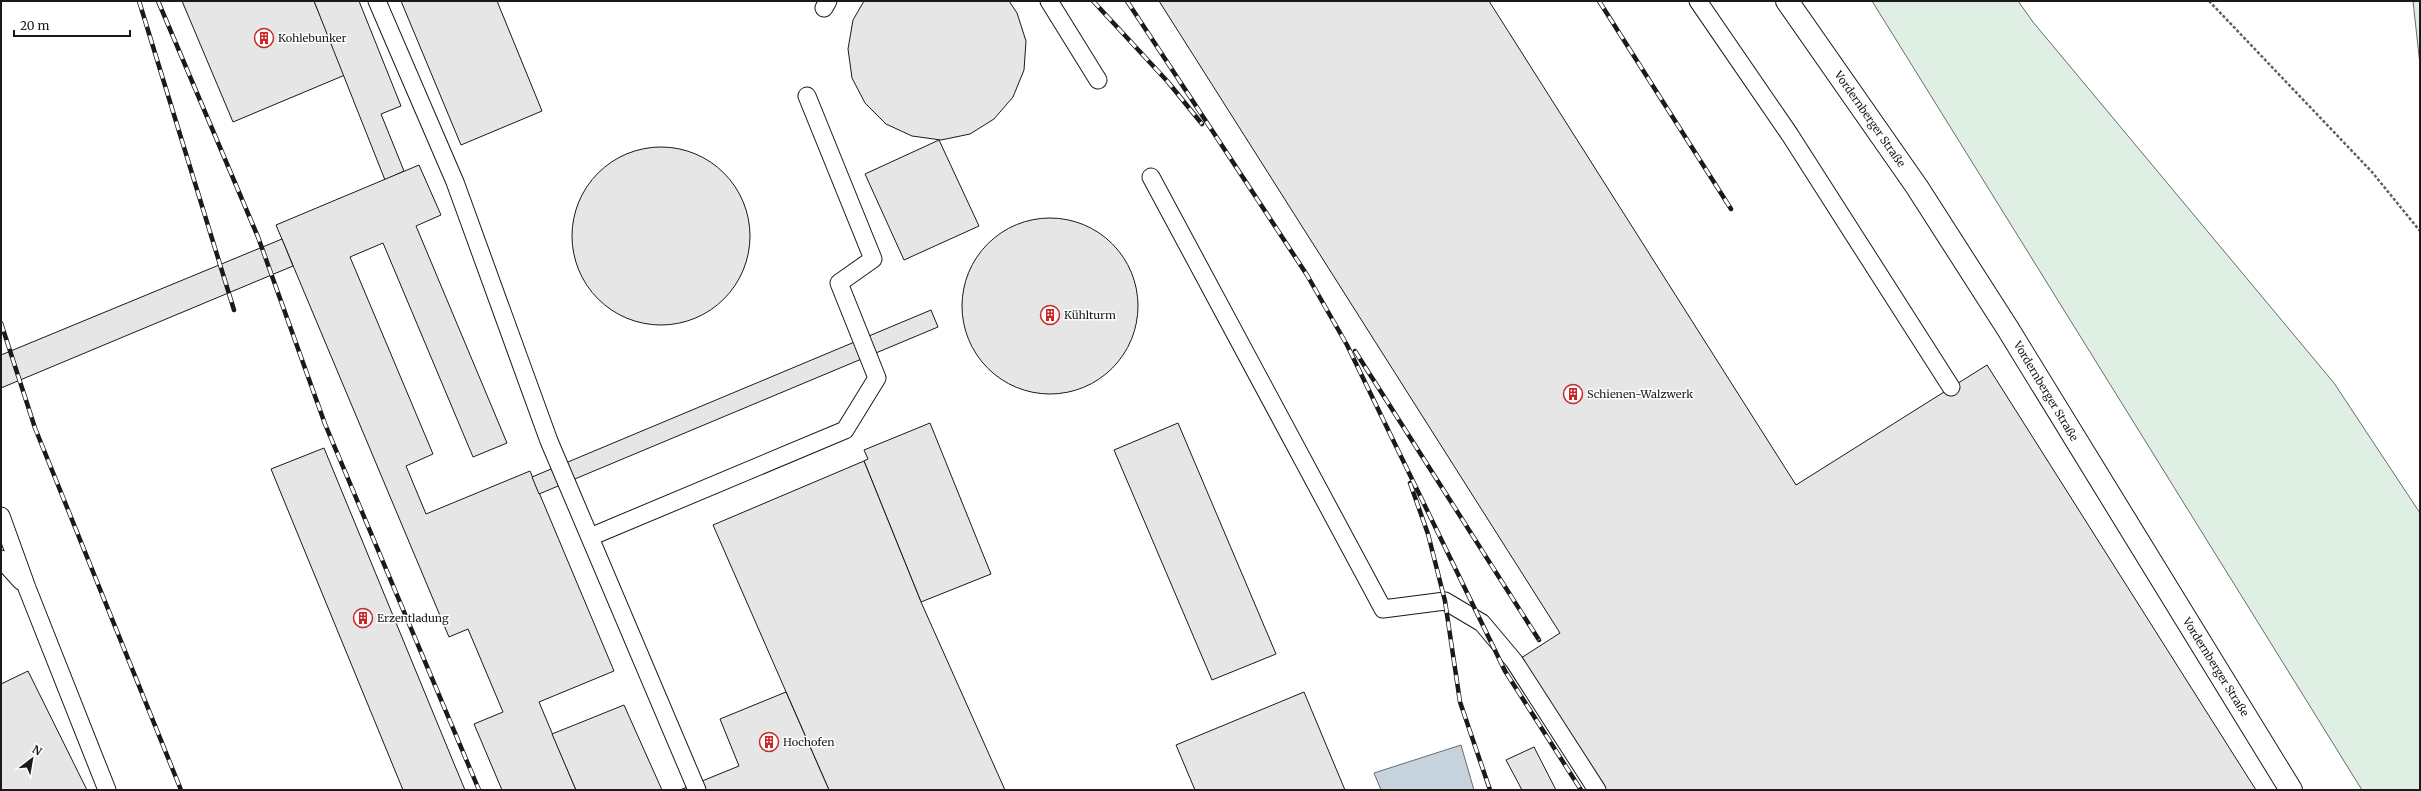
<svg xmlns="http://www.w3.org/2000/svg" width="2421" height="791" font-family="Merriweather,serif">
<rect width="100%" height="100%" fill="#fff"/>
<g fill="#e0efe3" stroke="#6a6a6a">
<polygon points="1872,1 2018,1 2033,22 2334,383 2420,513 2420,790 2362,790"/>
<polygon points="2413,1 2420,1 2420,65"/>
</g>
<polygon fill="#c6d2dc" stroke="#6a6a6a" points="1461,745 1474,790 1381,790 1374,773"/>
<g fill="#e6e6e6" stroke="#1a1a1a">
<polygon points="182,1 314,1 345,75 233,122"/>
<polygon points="314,1 359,1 401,106 381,114 404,171 385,180"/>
<polygon points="401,1 497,1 542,111 461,145"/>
<polygon points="864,1 1009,1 1017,13 1026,41 1024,70 1013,97 994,119 970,134 941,140 912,136 886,124 865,103 852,78 848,49 853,20"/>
<polygon points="1159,1 1489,1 1796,485 1987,365 2256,790 1600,790 1518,660 1560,633"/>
<polygon points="939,140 979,226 904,260 865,174"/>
<circle cx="661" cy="236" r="89"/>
<polygon points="419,165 441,215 416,226 507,443 473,457 383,243 350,257 433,454 406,466 426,514 530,471 614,671 539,702 576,790 502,790 474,724 503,712 468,629 449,637 276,225"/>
<circle cx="1050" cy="306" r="88"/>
<polygon points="282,239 293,266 1,388 1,355"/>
<polygon points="931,310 938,327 539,494 532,477"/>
<polygon points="930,423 991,574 921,602 864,461 868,459 864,450"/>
<polygon points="1178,423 1276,654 1212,680 1114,450"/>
<polygon points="324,448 455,766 465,790 403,790 271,469"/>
<polygon points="864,461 921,602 1005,790 829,790 713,525"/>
<polygon points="28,671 87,790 1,790 1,684"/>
<polygon points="786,692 829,790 680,790 739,766 720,719"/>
<polygon points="1304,692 1345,790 1195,790 1176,745"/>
<polygon points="624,705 662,790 576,790 552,734"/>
<polygon points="1534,747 1556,790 1522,790 1506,760"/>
</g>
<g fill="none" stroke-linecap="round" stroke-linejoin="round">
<g stroke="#1a1a1a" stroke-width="19">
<g id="lane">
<polyline points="377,1 455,182 549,441 697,790"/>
<polyline points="1049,1 1098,80"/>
<polyline points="1698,1 1790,135 1951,387"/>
<polyline points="824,8 828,1"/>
<polyline points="1151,177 1383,609 1445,601 1482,623 1514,661 1597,790"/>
<polyline points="1,516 27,588 107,790"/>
<polyline points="590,537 845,430 877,378 839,283 873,259 807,96"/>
<polyline points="1,559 21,581"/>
</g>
</g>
<g stroke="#1a1a1a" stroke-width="24">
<polyline id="primary" points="1787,1 1917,187 2008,329 2291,790"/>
</g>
<polyline stroke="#5f5f5f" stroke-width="2.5" stroke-dasharray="3 2" stroke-linecap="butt" points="2209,1 2372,172 2420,231"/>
<use href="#lane" stroke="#fff" stroke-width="17"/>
<use href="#primary" stroke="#fff" stroke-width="22"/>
<g stroke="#1a1a1a" stroke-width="4.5">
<g id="rail">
<polyline points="139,1 234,310"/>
<polyline points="158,1 258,237 325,424 479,790"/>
<polyline points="1093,1 1168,82 1202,124"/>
<polyline points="1127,1 1307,275 1347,345 1505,671 1581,790"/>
<polyline points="1599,1 1731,209"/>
<polyline points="1,323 35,428 181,790"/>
<polyline points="1355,351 1539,640"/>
<polyline points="1410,483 1428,534 1445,601 1460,702 1490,790"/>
</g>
</g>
<use href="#rail" stroke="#fff" stroke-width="3" stroke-dasharray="9" stroke-linecap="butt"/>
</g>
<defs>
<g id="building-ring" transform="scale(1)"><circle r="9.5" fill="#fff" stroke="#c62828" stroke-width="1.5"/><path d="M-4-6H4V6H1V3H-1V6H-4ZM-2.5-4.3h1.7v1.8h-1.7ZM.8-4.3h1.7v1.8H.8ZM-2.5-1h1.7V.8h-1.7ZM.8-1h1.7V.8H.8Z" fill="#c62828"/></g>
</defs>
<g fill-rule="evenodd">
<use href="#building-ring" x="264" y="38"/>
<use href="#building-ring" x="1050" y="315"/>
<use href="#building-ring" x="1573" y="394"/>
<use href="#building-ring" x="363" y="618"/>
<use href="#building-ring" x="769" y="742"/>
</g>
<g text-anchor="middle" stroke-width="3" stroke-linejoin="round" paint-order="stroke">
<g font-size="11" fill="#1a1a1a" stroke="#fff" text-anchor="start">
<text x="278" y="42">Kohlebunker</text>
<text x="1064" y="319">Kühlturm</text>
<text x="1587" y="398">Schienen-Walzwerk</text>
<text x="377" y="622">Erzentladung</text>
<text x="783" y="746">Hochofen</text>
</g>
<g font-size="11" fill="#1a1a1a" stroke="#fff">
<text transform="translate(1870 119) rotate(55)" y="4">Vordernberger Straße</text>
<text transform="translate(2046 391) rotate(59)" y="4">Vordernberger Straße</text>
<text transform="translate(2216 667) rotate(58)" y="4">Vordernberger Straße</text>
</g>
</g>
<rect width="2421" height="791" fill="none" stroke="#1a1a1a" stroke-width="4"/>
<g transform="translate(32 759) rotate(31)" stroke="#ffffff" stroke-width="3" paint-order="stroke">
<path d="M0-3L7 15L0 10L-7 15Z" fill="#1a1a1a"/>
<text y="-6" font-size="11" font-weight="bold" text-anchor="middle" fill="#1a1a1a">N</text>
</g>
<path d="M14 30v6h116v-6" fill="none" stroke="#1a1a1a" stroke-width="2"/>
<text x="20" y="30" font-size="12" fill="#1a1a1a" stroke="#ffffff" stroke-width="3" paint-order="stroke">20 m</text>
</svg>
